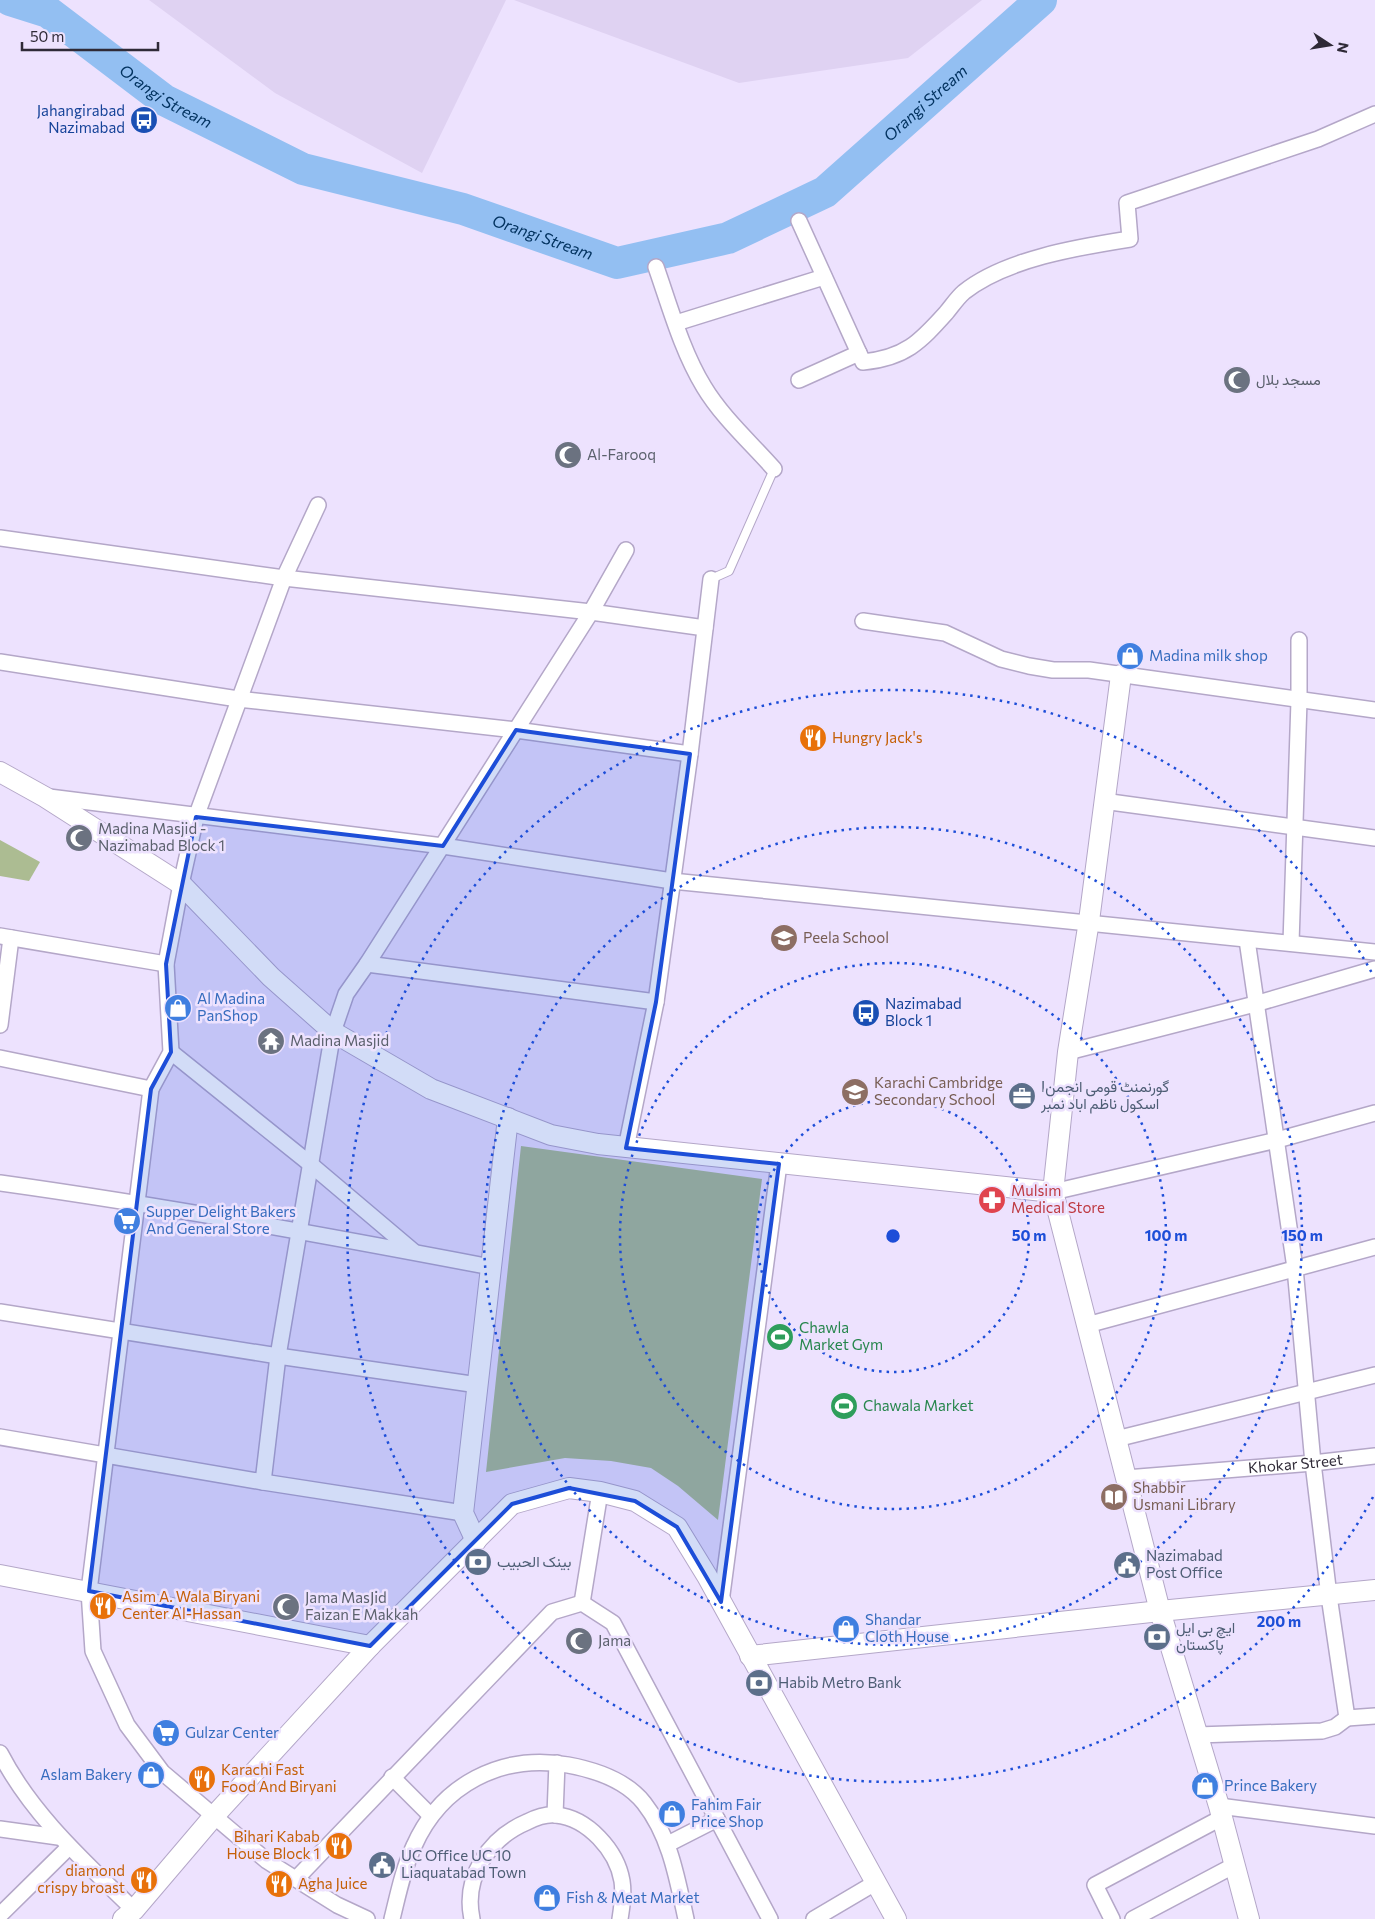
<svg xmlns="http://www.w3.org/2000/svg" width="1375" height="1919" font-family="Commissioner,Vazirmatn,sans-serif">
<rect width="100%" height="100%" fill="#ede2fe"/>
<g fill="#dfd2f2">
<polygon points="149,0 506,0 422,173 275,93"/>
<polygon points="514,0 982,0 908,58 739,83"/>
</g>
<g fill="#acbc92">
<polygon points="0,840 40,862 29,881 0,876"/>
<polygon points="521,1146 762,1179 718,1520 678,1486 651,1468 611,1461 565,1458 486,1472"/>
</g>
<g fill="none" stroke-linecap="round" stroke-linejoin="round">
<path stroke="#93bff2" stroke-width="32" id="s1" d="M 10,0 L 48,12 L 164,100 L 303,169 L 463,209 L 617,263 L 728,238 L 825,192 L 1041,0"/>
<g stroke="#b4a7c8" stroke-width="10">
<polyline id="lane" points="711,579 729,571 774,469"/>
</g>
<g stroke="#b4a7c8" stroke-width="18">
<g id="street">
<path d="M 799,221 L 863,362 C 905,358 920,342 946,313 C 952,306 957,298 964,292 C 1005,259 1079,247 1130,239 L 1127,203 L 1318,139 L 1375,114"/>
<path d="M 656,267 C 670,307 682,351 704,387 C 722,417 751,443 774,469"/>
<polyline points="676,323 824,277"/>
<polyline points="799,380 859,353"/>
<polyline points="318,505 284,578 196,817 181,884 166,964 171,1052 151,1089 89,1591 93,1651 127,1725 162,1772 267,1861 337,1905 367,1919"/>
<polyline points="0,538 284,578 591,612 705,628"/>
<polyline points="863,621 945,633 1001,659 1029,666 1053,670 1089,670 1375,710"/>
<polyline points="0,662 238,699 516,730 690,754"/>
<polyline points="49,797 443,846 672,881 1375,952"/>
<polyline points="1103,801 1375,838"/>
<polyline points="0,936 166,964"/>
<polyline points="1247,940 1295,1268 1313,1463 1329,1596 1347,1718 1375,1716"/>
<polyline points="1291,943 1299,701 1299,640"/>
<polyline points="367,964 656,1002"/>
<polyline points="0,1025 11,938"/>
<polyline points="171,1052 309,1163 413,1251"/>
<polyline points="1068,1052 1255,1004 1375,969"/>
<polyline points="0,1058 151,1089"/>
<polyline points="626,1148 656,1002 690,754 711,579"/>
<path d="M 0,1183 C 165,1206 328,1236 491,1267"/>
<polyline points="1053,1192 1277,1140 1375,1113"/>
<polyline points="0,1312 278,1356 478,1385"/>
<polyline points="1087,1325 1375,1247"/>
<polyline points="0,1437 263,1482 463,1513"/>
<polyline points="1116,1439 1375,1375"/>
<path id="s2" d="M 1126,1478 L 1313,1463 L 1375,1456"/>
<polyline points="263,1482 278,1356 333,1032 346,994 367,964 591,612 626,550"/>
<polyline points="721,1602 779,1164"/>
<polyline points="582,1603 600,1492"/>
<polyline points="1197,1735 1322,1731 1335,1727 1347,1718"/>
<path d="M 0,1753 C 32,1815 85,1862 134,1910"/>
<polyline points="392,1777 431,1816"/>
<polyline points="1219,1806 1375,1826"/>
<polyline points="555,1815 557,1763"/>
<polyline points="0,1829 58,1837"/>
<polyline points="668,1844 717,1819"/>
<polyline points="296,1879 552,1612 582,1603 613,1623 770,1919"/>
<polyline points="0,1915 69,1847"/>
<path d="M 392,1919 C 398,1895 403,1869 414,1846 C 441,1785 501,1753 568,1765 C 595,1770 626,1780 644,1803 C 670,1836 677,1878 686,1919"/>
<path d="M 472,1919 C 463,1877 489,1838 527,1822 C 535,1818 547,1814 556,1815 C 588,1818 617,1851 622,1881 C 624,1894 622,1906 620,1919"/>
<polyline points="814,1919 875,1883"/>
<polyline points="1112,1919 1095,1885 1221,1818"/>
<polyline points="1133,1919 1233,1866"/>
</g>
</g>
<g stroke="#b4a7c8" stroke-width="22">
<g id="secondary">
<polyline points="1121,675 1089,921 1068,1052 1053,1192 1160,1611 1219,1806 1249,1919"/>
<polyline points="0,772 45,797 181,884 271,977 333,1032 431,1089 551,1135 598,1144 1053,1192"/>
<polyline points="476,1541 463,1513 508,1118"/>
<polyline points="0,1575 370,1646"/>
<polyline points="750,1656 1160,1611 1375,1590"/>
<polyline points="123,1919 134,1910 214,1816 370,1646 512,1504 569,1488 600,1492 635,1501 677,1527 707,1576 896,1919"/>
</g>
</g>
<use href="#lane" stroke="#fff" stroke-width="8"/>
<use href="#street" stroke="#fff" stroke-width="15"/>
<use href="#secondary" stroke="#fff" stroke-width="20"/>
</g>
<path fill="#1d4ed8" fill-opacity="0.2" stroke="#1d4ed8" stroke-width="4" stroke-linejoin="round" d="M 516,730 L 690,754 L 656,1002 L 626,1148 L 779,1164 L 721,1602 L 677,1527 L 635,1501 L 569,1488 L 512,1504 L 370,1646 L 89,1591 L 151,1089 L 171,1052 L 166,964 L 196,817 L 443,846 Z"/>
<g fill="none" stroke="#1d4ed8" stroke-width="2.5" stroke-dasharray="2.5 5">
<circle cx="893" cy="1236" r="136"/>
<circle cx="893" cy="1236" r="273"/>
<circle cx="893" cy="1236" r="409"/>
<path d="M1373 1497A546 546 0 1 1 1373 975"/>
</g>
<defs>
<g id="bus-disc" transform="scale(1.4375)"><circle r="9.5" fill="#1a4fb4" stroke="#ede2fe"/><path d="M-5-6H5V4H4V6H2V4H-2V6H-4V4H-5ZM-3.5-4V0h7V-4ZM-3.5 1.2v1.5H-2V1.2ZM2 1.2v1.5H3.5V1.2Z" fill="#fff"/></g>
<g id="mosque-disc" transform="scale(1.4375)"><circle r="9.5" fill="#6b7280" stroke="#ede2fe"/><path d="M3.5-4.9A6 6 0 1 0 3.5 4.9A5 5 0 1 1 3.5-4.9Z" fill="#fff"/></g>
<g id="shop-disc" transform="scale(1.4375)"><circle r="9.5" fill="#3f7fe0" stroke="#ede2fe"/><path d="M-5-2.5h2.3a2.7 3.5 0 0 1 5.4 0H5L5.5 6h-11ZM-1.5-2.5h3a1.5 2.3 0 0 0-3 0Z" fill="#fff"/></g>
<g id="restaurant-disc" transform="scale(1.4375)"><circle r="9.5" fill="#e8710a" stroke="#ede2fe"/><path d="M-5-6h1v4h1v-4h1v4h1v-4h1v5L-1.5 .5V6h-2V.5L-5-1ZM5-6V6H3V1.5H1.5Q1.5-4 5-6Z" fill="#fff"/></g>
<g id="school-disc" transform="scale(1.4375)"><circle r="9.5" fill="#8d6e63" stroke="#ede2fe"/><path d="M0-5L7-2L0 1L-7-2ZM-4 1L0 2.5L4 1V4Q0 6-4 4Z" fill="#fff"/></g>
<g id="temple-disc" transform="scale(1.4375)"><circle r="9.5" fill="#6b7280" stroke="#ede2fe"/><path d="M0-6L5-2H3V0L6.5 2.5H4V6H1.5V3h-3V6H-4V2.5H-6.5L-3 0V-2H-5Z" fill="#fff"/></g>
<g id="office-disc" transform="scale(1.4375)"><circle r="9.5" fill="#5c6f8a" stroke="#ede2fe"/><path d="M-6-3h4V-5.5h4V-3h4V5H-6ZM-1-4.5V-3h2v-1.5ZM-6 0V1H6V0Z" fill="#fff"/></g>
<g id="pharmacy-disc" transform="scale(1.4375)"><circle r="9.5" fill="#e0444e" stroke="#ede2fe"/><path d="M-2-6h4v4h4v4h-4v4h-4v-4h-4v-4h4Z" fill="#fff"/></g>
<g id="supermarket-disc" transform="scale(1.4375)"><circle r="9.5" fill="#3f7fe0" stroke="#ede2fe"/><path d="M-6-5.5h2.5l.6 2H6L4.5 2H-2.5L-4.4-4H-6ZM-1.5 3.2a1.3 1.3 0 1 0 .1 0ZM3 3.2a1.3 1.3 0 1 0 .1 0Z" fill="#fff"/></g>
<g id="stadium-disc" transform="scale(1.4375)"><circle r="9.5" fill="#2e9e5b" stroke="#ede2fe"/><path d="M0-5a6.5 5 0 1 0 0 10a6.5 5 0 1 0 0-10ZM-3.5-1.8h7v3.6h-7Z" fill="#fff"/></g>
<g id="library-disc" transform="scale(1.4375)"><circle r="9.5" fill="#8d6e63" stroke="#ede2fe"/><path d="M-6-4Q-3-5.5-.7-3.5V5Q-3 3-6 4ZM6-4Q3-5.5 .7-3.5V5Q3 3 6 4Z" fill="#fff"/></g>
<g id="bank-disc" transform="scale(1.4375)"><circle r="9.5" fill="#5c6f8a" stroke="#ede2fe"/><path d="M-6-4H6V4H-6ZM0-2.3a2.3 2.3 0 1 0 0 4.6a2.3 2.3 0 1 0 0-4.6Z" fill="#fff"/></g>
<g id="civic-disc" transform="scale(1.4375)"><circle r="9.5" fill="#5c6f8a" stroke="#ede2fe"/><path d="M-.6-6.5H3V-4.5H.6V-3L4-1V1h2V6H-6V1h2V-1L-.6-3ZM-1.2 2.5V6h2.4V2.5Z" fill="#fff"/></g>
</defs>
<g fill-rule="evenodd">
<use href="#bus-disc" x="144" y="120"/>
<use href="#mosque-disc" x="1237" y="380"/>
<use href="#mosque-disc" x="568" y="455"/>
<use href="#shop-disc" x="1130" y="656"/>
<use href="#restaurant-disc" x="813" y="738"/>
<use href="#mosque-disc" x="79" y="838"/>
<use href="#school-disc" x="784" y="938"/>
<use href="#shop-disc" x="178" y="1008"/>
<use href="#bus-disc" x="866" y="1013"/>
<use href="#temple-disc" x="271" y="1041"/>
<use href="#school-disc" x="855" y="1092"/>
<use href="#office-disc" x="1022" y="1096"/>
<use href="#pharmacy-disc" x="992" y="1200"/>
<use href="#supermarket-disc" x="127" y="1221"/>
<use href="#stadium-disc" x="780" y="1337"/>
<use href="#stadium-disc" x="844" y="1406"/>
<use href="#library-disc" x="1114" y="1497"/>
<use href="#bank-disc" x="478" y="1562"/>
<use href="#civic-disc" x="1127" y="1565"/>
<use href="#restaurant-disc" x="103" y="1606"/>
<use href="#mosque-disc" x="286" y="1607"/>
<use href="#shop-disc" x="846" y="1629"/>
<use href="#bank-disc" x="1157" y="1637"/>
<use href="#mosque-disc" x="579" y="1641"/>
<use href="#bank-disc" x="759" y="1683"/>
<use href="#supermarket-disc" x="166" y="1733"/>
<use href="#shop-disc" x="151" y="1775"/>
<use href="#restaurant-disc" x="202" y="1779"/>
<use href="#shop-disc" x="1205" y="1786"/>
<use href="#shop-disc" x="672" y="1814"/>
<use href="#restaurant-disc" x="339" y="1846"/>
<use href="#civic-disc" x="382" y="1865"/>
<use href="#restaurant-disc" x="144" y="1880"/>
<use href="#restaurant-disc" x="279" y="1884"/>
<use href="#shop-disc" x="547" y="1898"/>
</g>
<g text-anchor="middle" stroke-width="5" stroke-linejoin="round" paint-order="stroke">
<g font-size="15" fill="#164399" stroke="#ede2fe" text-anchor="end">
<text x="125" y="116">Jahangirabad<tspan x="125" dy="17">Nazimabad</tspan></text>
<text x="885" y="1009" text-anchor="start">Nazimabad<tspan x="885" dy="17">Block 1</tspan></text>
</g>
<g font-size="15" fill="#5b616d" stroke="#ede2fe" text-anchor="start">
<text x="1256" y="385">مسجد بلال</text>
<text x="587" y="460">Al-Farooq</text>
<text x="98" y="834">Madina Masjid -<tspan x="98" dy="17">Nazimabad Block 1</tspan></text>
<text x="290" y="1046">Madina Masjid</text>
<text x="305" y="1603">Jama MasJid<tspan x="305" dy="17">Faizan E Makkah</tspan></text>
<text x="598" y="1646">Jama</text>
</g>
<g font-size="15" fill="#366cbe" stroke="#ede2fe" text-anchor="start">
<text x="1149" y="661">Madina milk shop</text>
<text x="197" y="1004">Al Madina<tspan x="197" dy="17">PanShop</tspan></text>
<text x="146" y="1217">Supper Delight Bakers<tspan x="146" dy="17">And General Store</tspan></text>
<text x="865" y="1625">Shandar<tspan x="865" dy="17">Cloth House</tspan></text>
<text x="185" y="1738">Gulzar Center</text>
<text x="132" y="1780" text-anchor="end">Aslam Bakery</text>
<text x="1224" y="1791">Prince Bakery</text>
<text x="691" y="1810">Fahim Fair<tspan x="691" dy="17">Price Shop</tspan></text>
<text x="566" y="1903">Fish &amp; Meat Market</text>
</g>
<g font-size="15" fill="#c56008" stroke="#ede2fe" text-anchor="start">
<text x="832" y="743">Hungry Jack's</text>
<text x="122" y="1602">Asim A. Wala Biryani<tspan x="122" dy="17">Center Al-Hassan</tspan></text>
<text x="221" y="1775">Karachi Fast<tspan x="221" dy="17">Food And Biryani</tspan></text>
<text x="320" y="1842" text-anchor="end">Bihari Kabab<tspan x="320" dy="17">House Block 1</tspan></text>
<text x="125" y="1876" text-anchor="end">diamond<tspan x="125" dy="17">crispy broast</tspan></text>
<text x="298" y="1889">Agha Juice</text>
</g>
<g font-size="15" fill="#785e54" stroke="#ede2fe" text-anchor="start">
<text x="803" y="943">Peela School</text>
<text x="874" y="1088">Karachi Cambridge<tspan x="874" dy="17">Secondary School</tspan></text>
<text x="1133" y="1493">Shabbir<tspan x="1133" dy="17">Usmani Library</tspan></text>
</g>
<g font-size="15" fill="#4e5e75" stroke="#ede2fe" text-anchor="start">
<text x="1041" y="1092">Iگورنمنٹ قومی انجمن<tspan x="1041" dy="17">اسکول ناظم اباد نمبر</tspan></text>
<text x="1146" y="1561">Nazimabad<tspan x="1146" dy="17">Post Office</tspan></text>
<text x="497" y="1567">بينک الحبيب</text>
<text x="1176" y="1633">ایچ بی ایل<tspan x="1176" dy="17">پاکستان</tspan></text>
<text x="778" y="1688">Habib Metro Bank</text>
<text x="401" y="1861">UC Office UC 10<tspan x="401" dy="17">Liaquatabad Town</tspan></text>
</g>
<g font-size="15" fill="#be3a42" stroke="#ede2fe" text-anchor="start">
<text x="1011" y="1196">Mulsim<tspan x="1011" dy="17">Medical Store</tspan></text>
</g>
<g font-size="15" fill="#27864d" stroke="#ede2fe" text-anchor="start">
<text x="799" y="1333">Chawla<tspan x="799" dy="17">Market Gym</tspan></text>
<text x="863" y="1411">Chawala Market</text>
</g>
<g font-size="15" fill="#2f2a37" stroke="#ede2fe">
<text dy="5" stroke="none"><textPath href="#s2" startOffset="170">Khokar Street</textPath></text>
</g>
<g font-size="16" font-style="italic" fill="#033360" stroke="#ede2fe">
<text dy="6" stroke="none"><textPath href="#s1" startOffset="185">Orangi Stream</textPath></text>
<text dy="6" stroke="none"><textPath href="#s1" startOffset="1024">Orangi Stream</textPath></text>
<text dy="6" stroke="none"><textPath href="#s1" startOffset="590">Orangi Stream</textPath></text>
</g>
</g>
<circle cx="893" cy="1236" r="8" fill="#1d4ed8" stroke="#ede2fe" stroke-width="2.5"/>
<g font-size="15" text-anchor="middle" font-weight="bold" fill="#1d4ed8" stroke="#ede2fe" stroke-width="5" stroke-linejoin="round" paint-order="stroke">
<text x="1029" y="1241">50 m</text>
<text x="1166" y="1241">100 m</text>
<text x="1302" y="1241">150 m</text>
<text x="1279" y="1627">200 m</text>
</g>
<g transform="translate(1330 45) rotate(102)" stroke="#ede2fe" stroke-width="4" paint-order="stroke">
<path d="M0-4L9 19L0 12L-9 19Z" fill="#2f2a37"/>
<text y="-8" font-size="14" font-weight="bold" text-anchor="middle" fill="#2f2a37">N</text>
</g>
<path d="M22 42v8h136v-8" fill="none" stroke="#2f2a37" stroke-width="2.5"/>
<text x="30" y="42" font-size="15" fill="#2f2a37" stroke="#ede2fe" stroke-width="4" paint-order="stroke">50 m</text>
</svg>
